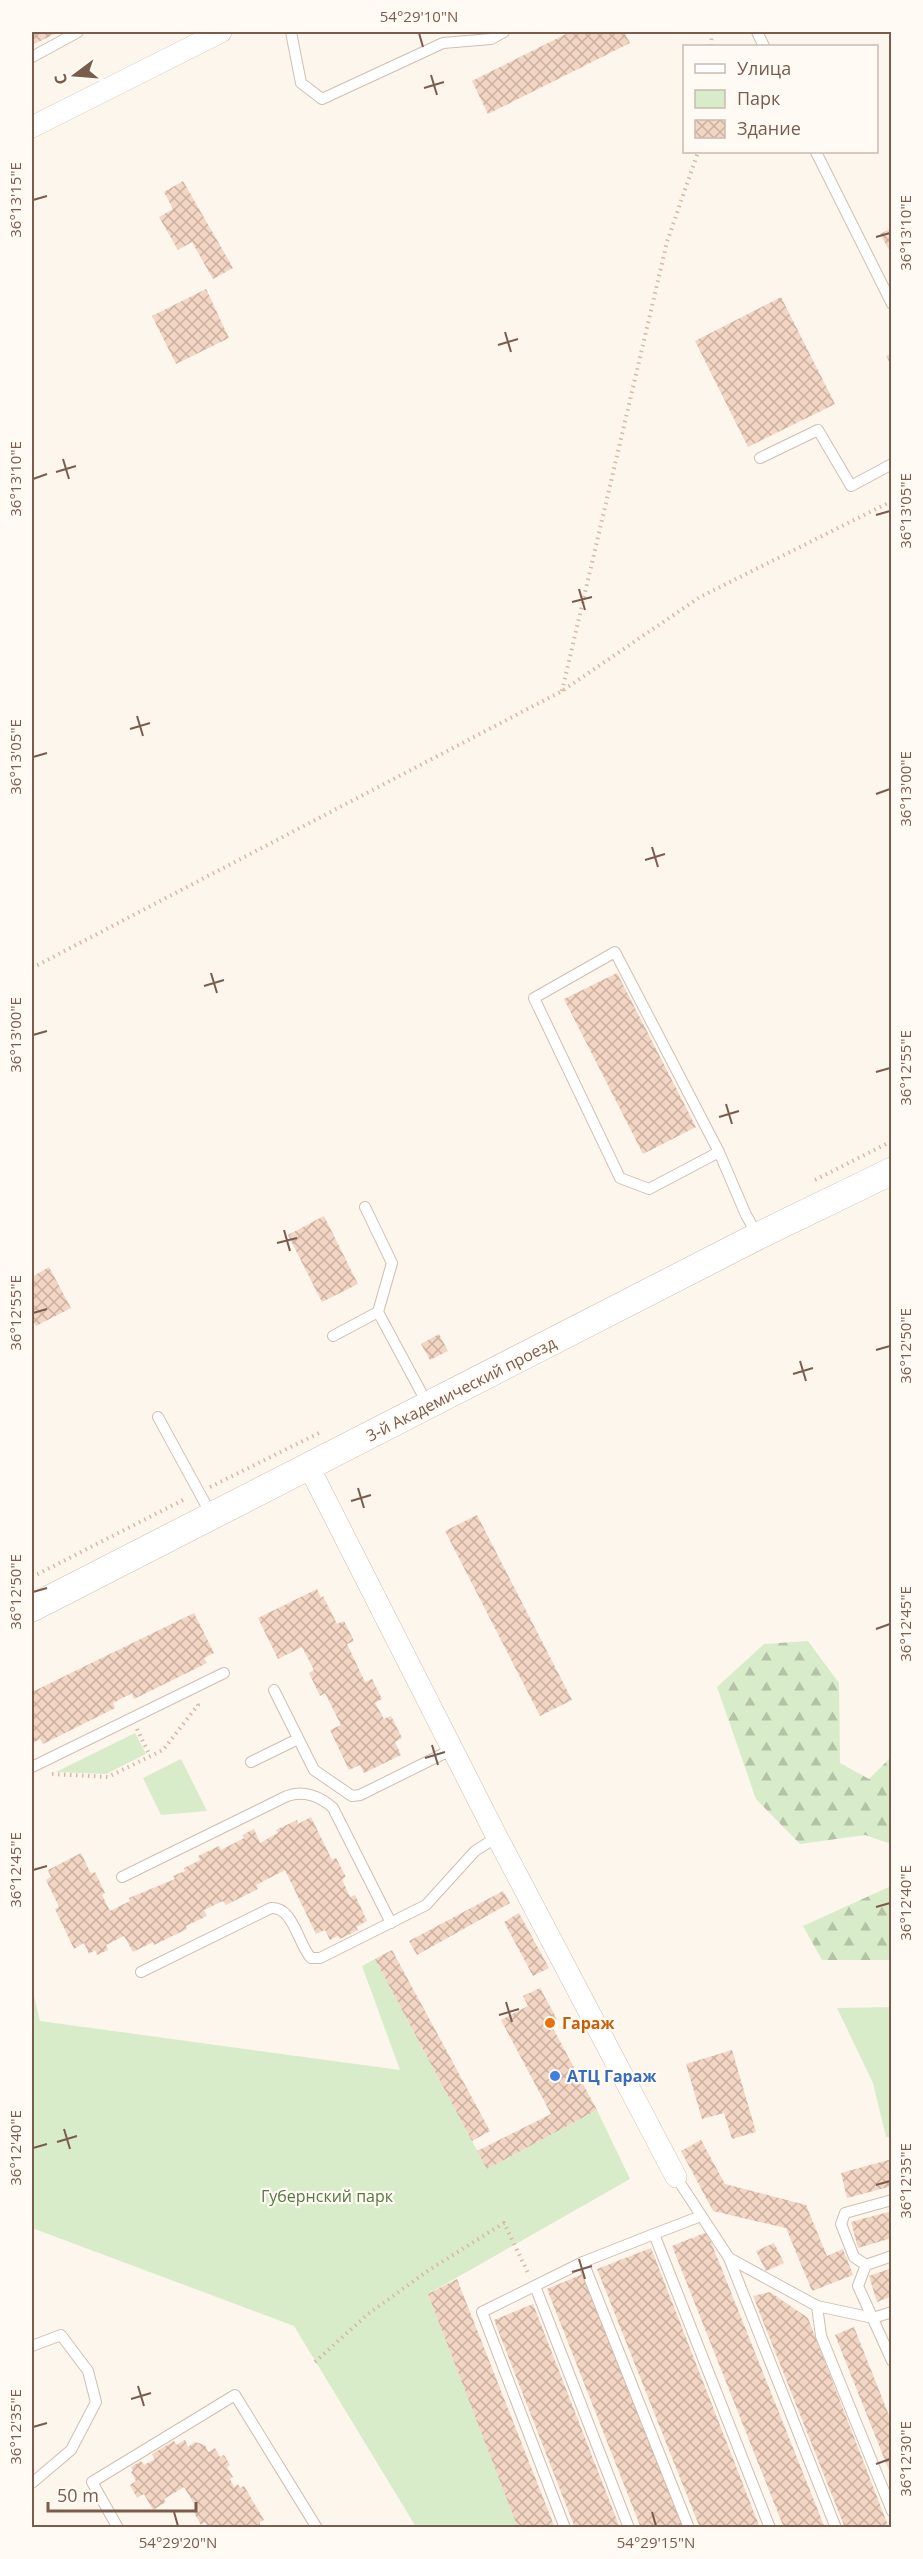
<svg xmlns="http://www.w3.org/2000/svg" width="923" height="2559" font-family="'Open Sans',sans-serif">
<defs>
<pattern id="forest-firs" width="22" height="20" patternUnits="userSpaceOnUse" patternTransform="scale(1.5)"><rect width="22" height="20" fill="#d8ecc9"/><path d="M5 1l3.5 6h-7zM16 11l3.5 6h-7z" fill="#b4c2a5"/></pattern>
<pattern id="building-cross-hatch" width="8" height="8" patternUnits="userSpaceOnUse" patternTransform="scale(1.5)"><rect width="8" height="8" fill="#f3d5c3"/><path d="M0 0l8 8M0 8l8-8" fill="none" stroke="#cab0a1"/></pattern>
</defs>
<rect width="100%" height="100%" fill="#fdf6ec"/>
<g fill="url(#forest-firs)">
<polygon points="808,1641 839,1683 840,1763 869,1779 891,1757 891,1844 865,1835 800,1844 756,1799 717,1687 764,1644"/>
<polygon points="891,1886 891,1960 822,1960 803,1926"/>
</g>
<g fill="#d8ecc9">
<polygon points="135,1733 146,1754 106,1774 56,1772"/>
<polygon points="181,1759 207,1811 161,1815 143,1778"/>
<polygon points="375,1959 487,2169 597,2110 630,2179 428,2294 518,2527 416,2527 294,2326 32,2228 32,1987 40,2021 400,2070 362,1966"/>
<polygon points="891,2007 892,2137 886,2137 873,2083 837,2008"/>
</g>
<g fill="url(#building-cross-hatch)">
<polygon points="32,32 59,32 32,45"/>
<polygon points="570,32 624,32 630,43 488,114 472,81"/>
<polygon points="183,181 233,268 213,279 192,242 178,250 159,217 173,209 164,192"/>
<polygon points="892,228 892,255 880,234"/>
<polygon points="206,289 229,338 176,364 152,316"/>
<polygon points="781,297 835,404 748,447 695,341"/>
<polygon points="892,353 892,367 886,356"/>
<polygon points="617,973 696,1127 643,1154 564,999"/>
<polygon points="324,1216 358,1284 322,1302 288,1235"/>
<polygon points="49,1267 71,1308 36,1326 32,1319 32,1277"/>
<polygon points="439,1334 448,1351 430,1360 421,1344"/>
<polygon points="477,1515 572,1700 540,1716 445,1531"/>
<polygon points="317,1589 321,1598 323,1596 337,1624 344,1621 354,1641 347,1644 365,1682 372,1679 382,1699 375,1703 384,1719 391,1716 402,1738 395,1742 401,1755 364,1773 360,1765 349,1770 330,1730 341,1725 325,1693 320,1696 309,1673 314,1670 302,1647 278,1659 258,1618"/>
<polygon points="194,1613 214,1653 204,1658 207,1663 134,1699 132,1693 113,1703 115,1708 43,1744 40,1739 32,1743 32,1692"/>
<polygon points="311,1817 332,1860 336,1858 346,1877 342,1879 350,1897 355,1895 367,1921 356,1927 358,1930 340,1939 338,1936 330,1940 325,1930 316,1934 285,1870 256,1885 258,1889 226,1905 223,1901 204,1910 207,1916 186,1926 187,1929 154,1945 153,1942 133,1952 124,1936 106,1945 108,1950 97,1955 95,1950 89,1954 84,1943 74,1949 55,1909 59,1907 46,1880 51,1877 48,1870 81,1853 91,1874 95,1872 105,1893 102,1895 110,1911 130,1901 129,1898 175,1879 173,1876 185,1871 184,1868 200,1860 198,1856 219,1846 221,1850 244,1838 242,1835 254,1829 260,1843 278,1833 276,1830 297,1820 298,1824"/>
<polygon points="503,1891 510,1903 417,1955 409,1941"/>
<polygon points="519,1913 549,1968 533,1976 504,1922"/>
<polygon points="392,1950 490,2131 472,2141 375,1959"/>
<polygon points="540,1988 557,2019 550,2023 597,2110 487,2169 477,2151 551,2114 501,2020 528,2006 523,1996"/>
<polygon points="732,2050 756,2132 732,2139 724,2113 702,2119 686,2064"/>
<polygon points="701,2140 725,2184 806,2205 827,2256 843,2249 853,2275 812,2291 786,2228 713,2211 681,2151"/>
<polygon points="892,2159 892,2186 847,2198 841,2173"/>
<polygon points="892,2211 892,2238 858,2248 851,2222"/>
<polygon points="707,2232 825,2528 784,2528 672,2246"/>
<polygon points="774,2243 784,2263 766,2271 756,2251"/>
<polygon points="651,2248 760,2528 700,2528 597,2269"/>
<polygon points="892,2268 892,2296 877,2302 869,2276"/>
<polygon points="583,2274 683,2528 641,2528 547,2289"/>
<polygon points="457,2279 555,2528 518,2528 428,2294"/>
<polygon points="770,2292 808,2318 889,2528 845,2528 753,2296"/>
<polygon points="533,2304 620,2528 575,2528 494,2320"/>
<polygon points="854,2327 892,2423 892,2478 835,2335"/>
<polygon points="185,2440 188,2447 195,2442 205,2445 208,2452 215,2448 220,2457 224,2455 230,2465 227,2467 233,2477 230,2479 234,2487 238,2484 240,2488 244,2486 264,2520 260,2522 260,2528 208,2528 205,2522 201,2525 194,2513 198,2510 184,2487 164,2499 166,2502 153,2510 144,2494 137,2498 130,2485 136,2481 131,2472 133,2471 131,2467 141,2461 144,2465 155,2459 152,2454 174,2441 176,2445"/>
</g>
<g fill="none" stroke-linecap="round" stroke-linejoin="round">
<g stroke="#d1beb0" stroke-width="12">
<g id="service">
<polyline points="291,32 301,83 322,99 443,43 491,39 504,32"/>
<polyline points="757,32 764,46"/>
<polyline points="32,57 78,32"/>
<polyline points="816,152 892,304"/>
<polyline points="760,458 818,430 851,486 892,464"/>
<polyline points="719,1152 649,1189 620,1178 534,998 615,952 719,1152 746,1215 758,1236"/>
<polyline points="365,1207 392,1263 378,1312"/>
<polyline points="333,1336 378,1312 428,1405"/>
<polyline points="158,1417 212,1516"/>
<polyline points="274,1690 314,1770 352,1796 360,1795 453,1749"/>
<polyline points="251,1762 298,1739"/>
<polyline points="32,1767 224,1673"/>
<path d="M 122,1877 L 287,1796 C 303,1790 320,1796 333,1808 L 391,1923"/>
<path d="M 141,1972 L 271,1908 C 293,1906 298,1944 311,1958 L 320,1958 L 426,1905 L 475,1851 L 497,1837"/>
<polyline points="676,2177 729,2258 836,2528"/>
<polyline points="701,2216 654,2234 770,2528"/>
<polyline points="892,2256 866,2265 858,2286 892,2361"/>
<polyline points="729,2258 817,2306 873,2318 892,2312"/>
<polyline points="583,2262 654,2234"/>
<polyline points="866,2265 854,2257 841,2224 845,2213 892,2200"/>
<polyline points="535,2286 629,2528"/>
<polyline points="817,2306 821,2336 892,2511"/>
<polyline points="32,2346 61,2335 88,2371 96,2402 71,2450 32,2483"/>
<polyline points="118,2528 92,2482 235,2395 317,2528"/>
<polyline points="565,2528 482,2312 583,2262 689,2528"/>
</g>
</g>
<g stroke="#d1beb0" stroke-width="22">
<g id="minor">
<polyline points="32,127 221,32"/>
<polyline points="309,1467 497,1837 676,2177"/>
</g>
</g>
<g stroke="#d1beb0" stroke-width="28">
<polyline id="tertiary" points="32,1608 758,1236 892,1171"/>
</g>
<g stroke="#d9b8a5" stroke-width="4" stroke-dasharray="1.5 4.5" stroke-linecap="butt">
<polyline points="711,46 712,32"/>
<polyline points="562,691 667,242 698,152"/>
<polyline points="32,968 562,691 700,597 892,501"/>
<polyline points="815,1180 892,1141"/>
<polyline points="210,1487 319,1433"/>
<polyline points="32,1577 187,1498"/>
<polyline points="137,1729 150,1756"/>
<polyline points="52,1774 108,1777 163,1750 198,1705 195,1701"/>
<polyline points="315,2362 368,2314 429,2270 504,2223 529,2275"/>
</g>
<use href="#service" stroke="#fff" stroke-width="10"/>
<use href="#minor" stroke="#fff" stroke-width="21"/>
<use href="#tertiary" stroke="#fff" stroke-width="27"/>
</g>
<path fill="none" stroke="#7a5c4d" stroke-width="2" d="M 419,33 L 423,47M 431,75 L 437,95M 424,88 L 444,82M 33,200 L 47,196M 876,237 L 890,233M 505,332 L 511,352M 498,345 L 518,339M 63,459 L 69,479M 56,472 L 76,466M 33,479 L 47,474M 876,515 L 890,511M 579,589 L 585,610M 572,602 L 592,597M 137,716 L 143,736M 130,729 L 150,723M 33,757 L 47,753M 876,794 L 890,789M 652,847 L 658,867M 645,860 L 665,854M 211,973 L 217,993M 204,986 L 224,980M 33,1035 L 47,1031M 876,1072 L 890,1068M 726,1104 L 732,1124M 719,1117 L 739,1111M 284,1230 L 290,1251M 277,1243 L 297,1238M 33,1313 L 47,1309M 876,1350 L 890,1346M 800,1361 L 806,1381M 793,1374 L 813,1368M 358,1488 L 364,1508M 351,1501 L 371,1495M 33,1592 L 47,1588M 876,1629 L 890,1624M 432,1745 L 438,1765M 425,1758 L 445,1752M 33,1870 L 47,1866M 876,1907 L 890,1903M 506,2002 L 512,2022M 499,2015 L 519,2009M 64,2129 L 70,2149M 57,2142 L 77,2136M 33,2148 L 47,2144M 876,2185 L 890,2181M 579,2259 L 585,2279M 572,2272 L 592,2266M 138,2386 L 144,2406M 131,2399 L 151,2393M 33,2427 L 47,2423M 876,2464 L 890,2459M 174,2512 L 178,2526M 652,2512 L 656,2526"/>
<circle fill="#e8710a" stroke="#fffaf3" stroke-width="2" cx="550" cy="2023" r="6"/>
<circle fill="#3f7fe0" stroke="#fffaf3" stroke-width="2" cx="555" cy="2076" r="6"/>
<g text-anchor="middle" stroke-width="4.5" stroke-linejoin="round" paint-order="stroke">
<g font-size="16" fill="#7a5c4d" stroke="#fffaf3">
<text transform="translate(461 1389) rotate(-27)" y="6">3-й Академический проезд</text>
</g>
<g font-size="16" font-weight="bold" fill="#c56008" stroke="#fffaf3" text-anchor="start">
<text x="562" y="2029">Гараж</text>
</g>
<g font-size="16" font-weight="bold" fill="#366cbe" stroke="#fffaf3" text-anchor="start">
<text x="567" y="2082">АТЦ Гараж</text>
</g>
<g font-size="16" fill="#537a41" stroke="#fffaf3">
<text x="327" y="2202">Губернский парк</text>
</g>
</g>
<rect width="923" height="2559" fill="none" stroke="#fffaf3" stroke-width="66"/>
<rect x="683" y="45" width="195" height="108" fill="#fffaf3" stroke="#cabbb1" stroke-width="1.5"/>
<rect x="695" y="64" width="30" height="9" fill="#ffffff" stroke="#cabbb1" stroke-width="1.5"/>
<text x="737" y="75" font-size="18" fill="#7a5c4d">Улица</text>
<rect x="695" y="90" width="30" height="18" fill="#d8ecc9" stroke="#cabbb1" stroke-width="1.5"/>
<text x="737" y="105" font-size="18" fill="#7a5c4d">Парк</text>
<rect x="695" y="120" width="30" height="18" fill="url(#building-cross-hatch)" stroke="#cabbb1" stroke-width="1.5"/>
<text x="737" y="135" font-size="18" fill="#7a5c4d">Здание</text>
<g transform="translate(75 75) rotate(254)" stroke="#fffaf3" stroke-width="4.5" paint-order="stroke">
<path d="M0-4.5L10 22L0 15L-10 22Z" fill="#7a5c4d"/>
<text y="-9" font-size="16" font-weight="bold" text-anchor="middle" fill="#7a5c4d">С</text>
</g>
<path d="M48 2502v9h148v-9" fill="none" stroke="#7a5c4d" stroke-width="3"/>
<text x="57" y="2502" font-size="18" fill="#7a5c4d" stroke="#fffaf3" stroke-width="4.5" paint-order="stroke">50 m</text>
<rect x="33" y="33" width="857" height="2493" fill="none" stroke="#7a5c4d" stroke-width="2"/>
<g font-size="15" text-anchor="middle" fill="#7a5c4d">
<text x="419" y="22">54°29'10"N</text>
<text transform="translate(16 200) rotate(-90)" y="5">36°13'15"E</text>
<text transform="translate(906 233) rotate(-90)" y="5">36°13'10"E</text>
<text transform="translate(16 479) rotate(-90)" y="5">36°13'10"E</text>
<text transform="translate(906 511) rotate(-90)" y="5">36°13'05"E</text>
<text transform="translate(16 757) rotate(-90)" y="5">36°13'05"E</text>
<text transform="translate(906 789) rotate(-90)" y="5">36°13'00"E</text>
<text transform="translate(16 1035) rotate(-90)" y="5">36°13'00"E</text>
<text transform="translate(906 1068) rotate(-90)" y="5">36°12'55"E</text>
<text transform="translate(16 1313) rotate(-90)" y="5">36°12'55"E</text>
<text transform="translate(906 1346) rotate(-90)" y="5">36°12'50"E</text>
<text transform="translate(16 1592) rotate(-90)" y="5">36°12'50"E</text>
<text transform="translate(906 1624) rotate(-90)" y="5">36°12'45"E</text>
<text transform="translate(16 1870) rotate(-90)" y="5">36°12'45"E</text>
<text transform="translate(906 1903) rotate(-90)" y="5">36°12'40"E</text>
<text transform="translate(16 2148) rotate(-90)" y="5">36°12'40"E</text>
<text transform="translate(906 2181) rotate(-90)" y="5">36°12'35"E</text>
<text transform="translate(16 2427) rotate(-90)" y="5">36°12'35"E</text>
<text transform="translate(906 2459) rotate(-90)" y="5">36°12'30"E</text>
<text x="178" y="2548">54°29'20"N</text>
<text x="656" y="2548">54°29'15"N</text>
</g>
</svg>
